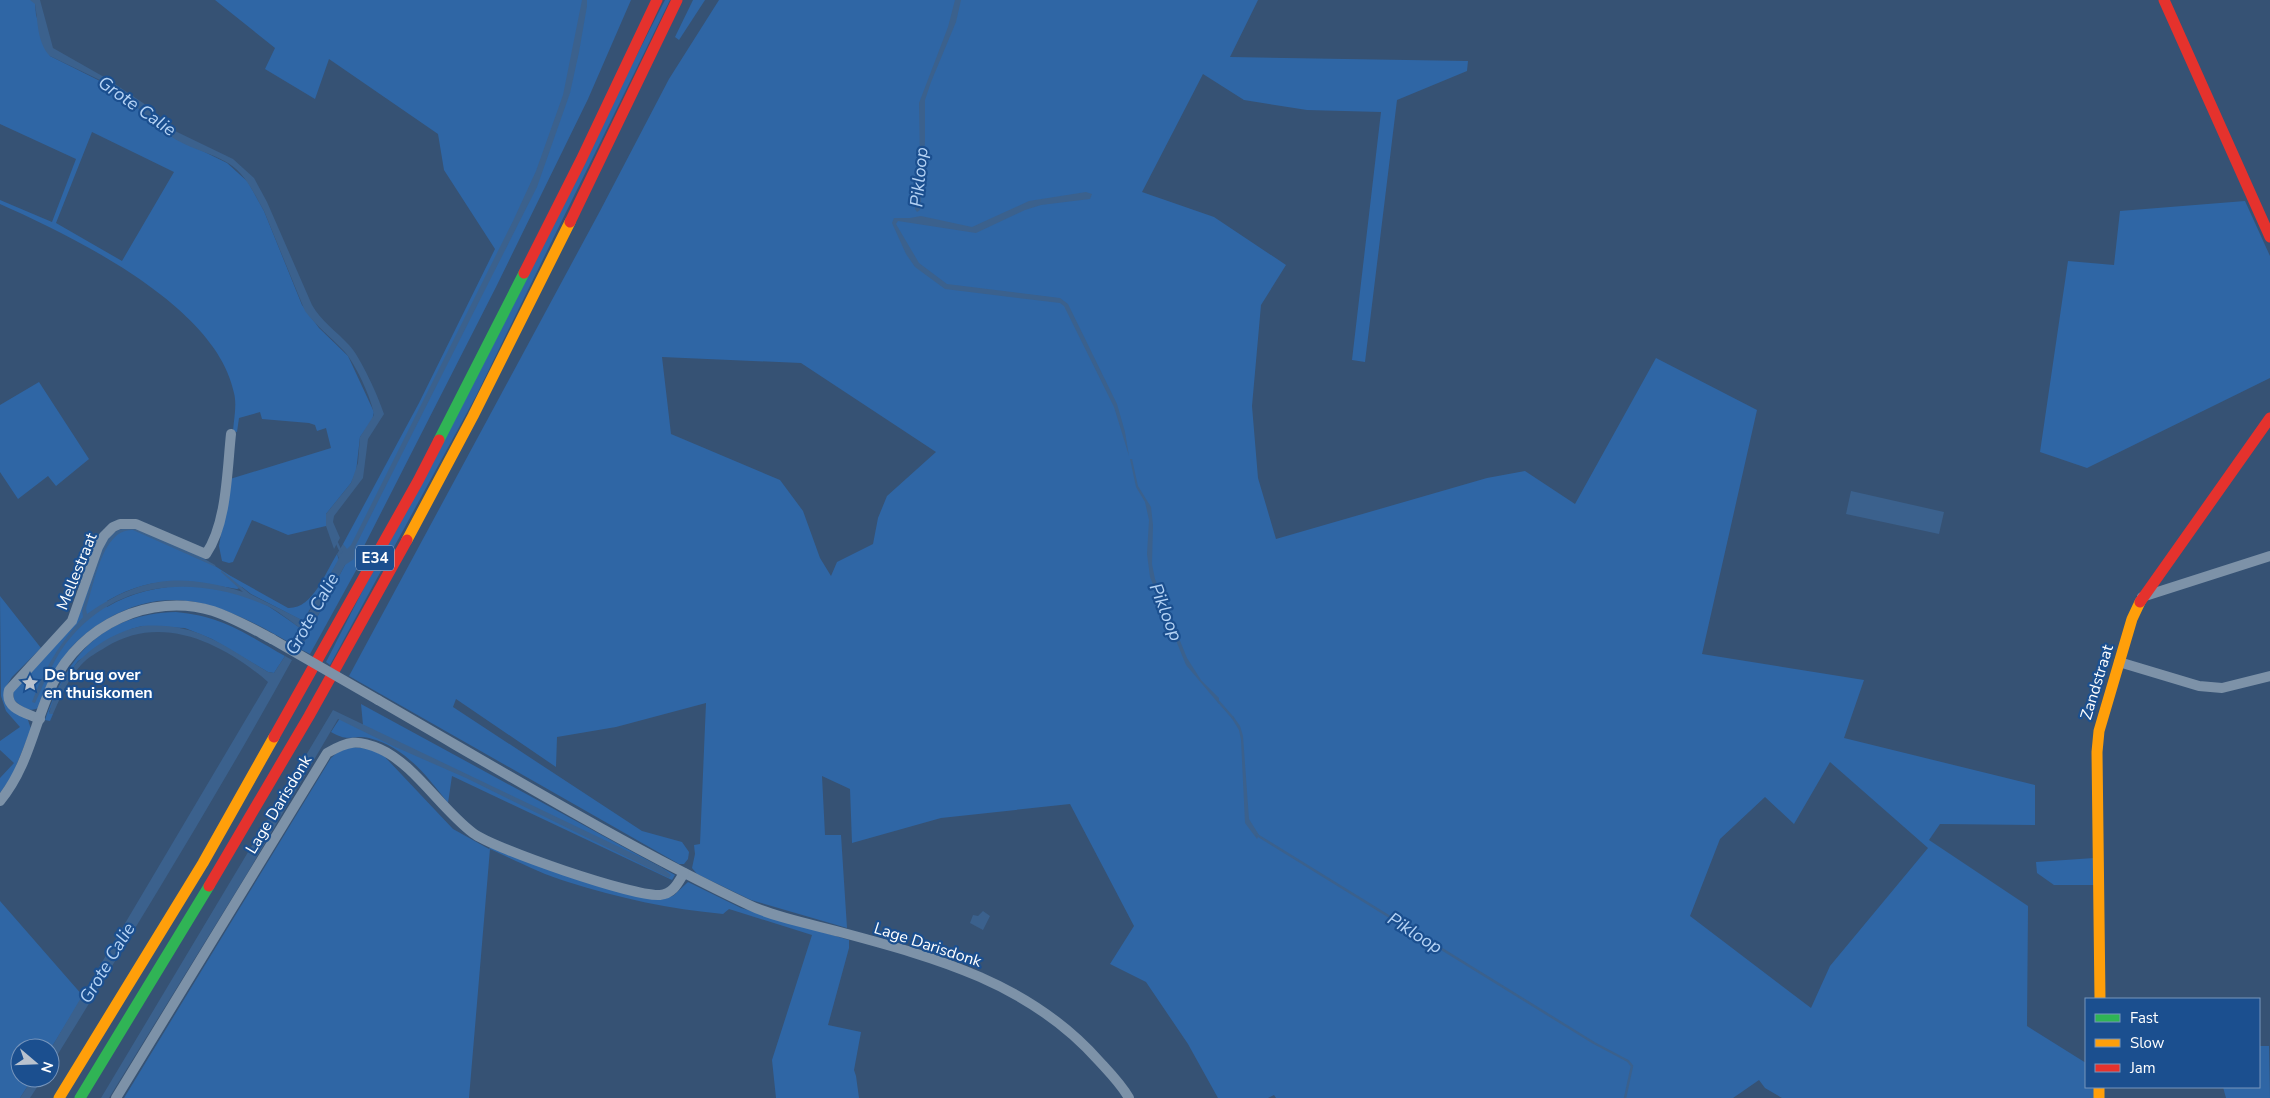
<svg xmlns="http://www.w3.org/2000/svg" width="2270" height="1098" font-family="'Nunito Sans',sans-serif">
<rect width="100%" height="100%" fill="#365274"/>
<g fill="#2f66a5" fill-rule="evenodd">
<path d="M 0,0 L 32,0 L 35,2 L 36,15 L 50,56 L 102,82 L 131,101 L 168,134 L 227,163 L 248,182 L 264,211 L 302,305 L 319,328 L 348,356 L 374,412 L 372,421 L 360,437 L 356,472 L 351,483 L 326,514 L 326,526 L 288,535 L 252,520 L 233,562 L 229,563 L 222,561 L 219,546 L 230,479 L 331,448 L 326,428 L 317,431 L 315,425 L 309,423 L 262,419 L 260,412 L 239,418 L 237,432 L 233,431 C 234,418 237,405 234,393 C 217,306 74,237 0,204 L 0,200 L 52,222 L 76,159 L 0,124 ZM 92,132 L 174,172 L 122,261 L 56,223 Z"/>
<polygon points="215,0 631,0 588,99 496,287 361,552 364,556 310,654 300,649 346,563 343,544 419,403 495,249 444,170 438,134 329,59 315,99 265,69 275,48"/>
<polygon points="665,0 670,0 476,396 330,665 326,662"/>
<polygon points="693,0 705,0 679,40 675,37"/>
<path d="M 719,0 L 1258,0 L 1230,57 L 1468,61 L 1467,71 L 1397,100 L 1365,362 L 1352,360 L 1381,112 L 1307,110 L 1244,100 L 1203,74 L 1142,192 L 1214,217 L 1286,265 L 1261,305 L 1252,406 L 1258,478 L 1276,539 L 1487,478 L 1525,471 L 1575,504 L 1656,358 L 1757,410 L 1702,654 L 1864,680 L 1844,738 L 2035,785 L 2035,825 L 1940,824 L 1929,840 L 2028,906 L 2027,1026 L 2086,1063 L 2086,1087 L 2095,1087 L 2094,1098 L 1782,1098 L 1765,1088 L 1759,1080 L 1733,1098 L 1276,1098 L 1274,1095 L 1268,1098 L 1218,1098 L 1188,1044 L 1146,982 L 1110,964 L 1134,926 L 1070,804 L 941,818 L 852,843 L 850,789 L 822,776 L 825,835 L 841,835 L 847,928 L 751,900 L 697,874 L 692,868 L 695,854 L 694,845 L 700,844 L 706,703 L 616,727 L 557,737 L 556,767 L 456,699 L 453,707 L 642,831 L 682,842 L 689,852 L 688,859 L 684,864 L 679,864 L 349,676 L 600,211 L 669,79 ZM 662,357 L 801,363 L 936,452 L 887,496 L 878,518 L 873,544 L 837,562 L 831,576 L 820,558 L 803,511 L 780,480 L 671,434 ZM 1830,762 L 1928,848 L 1830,966 L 1811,1008 L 1690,916 L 1720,839 L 1765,797 L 1794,824 Z"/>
<polygon points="2245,201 2270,256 2270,378 2087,468 2040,452 2068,261 2114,265 2120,211"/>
<polygon points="39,382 89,459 56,486 48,476 18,499 0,472 0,405"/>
<path d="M 131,527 L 201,557 L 229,575 L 288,608 C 313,609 325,573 337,554 L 339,560 L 303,621 L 251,594 L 242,587 L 237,589 C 187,580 153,574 107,601 L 107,607 C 153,580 221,578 268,606 C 279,613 290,621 300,628 L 292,644 C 230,609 176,579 107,619 C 89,630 73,642 62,660 C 52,674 45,692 38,708 C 29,713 21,706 14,700 L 13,691 L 76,623 L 103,547 L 112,534 Z"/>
<polygon points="0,596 41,648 12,677 5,688 28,720 31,729 12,776 0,793 0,778 14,763 0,750 0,741 20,727 6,711 1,696"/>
<path d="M 176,612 C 222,616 246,634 285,656 L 274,673 L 268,672 L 212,639 L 185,628 L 142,626 L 131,629 L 78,661 L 62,683 L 49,712 L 53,714 L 50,721 L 45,720 C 68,654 103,614 176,612 Z"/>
<path d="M 361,704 L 675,875 L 672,880 L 452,776 L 448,803 C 426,775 405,747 369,738 C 352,734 349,743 331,732 L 342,715 L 363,725 Z"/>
<path d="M 351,747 L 371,749 L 385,757 L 453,829 L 489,849 L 491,847 L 659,899 L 673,896 L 688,882 L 741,908 L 849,940 L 849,948 L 828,1025 L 861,1032 L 854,1070 L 856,1076 L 859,1098 L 776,1098 L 772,1060 L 812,935 L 729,909 L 723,914 C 670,909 618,898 568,882 C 541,874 515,860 490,849 L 469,1098 L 124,1098 L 331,758 L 339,751 Z"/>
<polygon points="2094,858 2094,885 2054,885 2037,873 2036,862"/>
<polygon points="0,901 83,996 50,1050 50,1048 20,1048 20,1078 33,1078 20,1098 0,1098"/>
<polygon points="2259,1046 2269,1046 2270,1098 2226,1098 2223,1087 2259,1087"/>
</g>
<g fill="#3b618d">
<path d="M 30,0 L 40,0 L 53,48 L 104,77 L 104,82 L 50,56 C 37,43 38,21 35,4 Z"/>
<path d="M 582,0 L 587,0 L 587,6 L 579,52 L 570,93 L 537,187 L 355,547 L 354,559 L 345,565 L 300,649 L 292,644 L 300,628 C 289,620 277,610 265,605 C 199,576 122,578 72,636 C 55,655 46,679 35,703 L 32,702 C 46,666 58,646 83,617 L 82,610 L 103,547 C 108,536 117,527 130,528 C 143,528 202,557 215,565 L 216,567 L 133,530 C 102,528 94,586 86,609 L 87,614 C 142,576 181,573 243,592 L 221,572 L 221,570 L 250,594 L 304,621 L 337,562 L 339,558 L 337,554 L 343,544 L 347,549 L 351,545 L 513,221 L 536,171 L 563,95 Z"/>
<polygon points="955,0 961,0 956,22 931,82 925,100 925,141 920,210 917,212 915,209 920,161 919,103 948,27"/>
<path d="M 112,82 L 149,107 L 175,131 L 233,159 L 254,178 L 267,202 L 312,305 C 321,321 336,331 349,345 C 360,356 379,398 384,414 L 368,439 L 363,478 L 334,516 L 333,522 L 340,538 L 334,549 L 326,526 L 326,514 L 351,483 L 358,463 L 360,437 L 374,415 C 372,399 355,363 344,351 C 331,337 316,326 305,311 L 264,211 C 254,194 246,174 228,163 C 210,152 186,148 169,135 C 149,119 132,100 109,87 L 108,84 Z"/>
<polygon points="1086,192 1092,194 1090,199 1041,205 1025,210 976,233 898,221 896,224 919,263 947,284 1060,298 1068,304 1117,404 1125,432 1129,456 1114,407 1064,306 1060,303 945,289 915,267 906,254 892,223 894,218 910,218 921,216 972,227 1029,201"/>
<polygon points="1130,459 1132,459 1138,486 1151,507 1153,525 1152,564 1155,579 1187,658 1201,680 1219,698 1219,704 1186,665 1150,577 1147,554 1149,520 1145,502 1136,487"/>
<polygon points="1851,491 1944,512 1939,534 1846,514"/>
<path d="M 142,626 C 197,622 224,646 268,672 L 274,673 L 285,656 L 292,660 C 216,798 133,932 50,1067 L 50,1050 L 268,682 C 224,644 162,612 106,647 C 98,652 88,657 81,665 C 68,679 61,696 53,714 L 49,714 C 59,670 99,635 142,626 Z"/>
<polygon points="333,710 661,867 671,875 669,878 466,778 393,746 338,719 248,872 109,1098 101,1098"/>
<polygon points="1233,716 1240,726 1243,736 1249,819 1259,835 1257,839 1245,823 1241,740 1239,730 1231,717"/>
<polygon points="983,911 990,916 983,930 970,923 973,915 978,916"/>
<polygon points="33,1078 43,1078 30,1098 20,1098"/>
</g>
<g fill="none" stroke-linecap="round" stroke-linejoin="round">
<g stroke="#3b618d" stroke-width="2.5">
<polyline points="336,541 341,552"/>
<polyline points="1219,702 1233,718"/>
<polyline points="1257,835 1594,1043 1628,1061 1632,1066 1625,1098"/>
</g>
<g stroke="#7d92a8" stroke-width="10">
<polyline points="2142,597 2270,556"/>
<polyline points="2119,662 2199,686 2222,688 2270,676"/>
<path d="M 378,700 C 500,770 621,844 749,905 C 773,917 814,925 840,932 C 937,958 1030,983 1099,1061 C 1110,1073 1121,1084 1129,1098"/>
<path d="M 40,719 C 26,713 4,709 9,690 L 72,621 L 98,547 L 104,536 L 113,527 L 120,524 L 136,524 L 206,554 C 227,523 227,471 231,434"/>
<path d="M 0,801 C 29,766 34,723 53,683 C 81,625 150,592 213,611 C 234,618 253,629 272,639"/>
<path d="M 116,1098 L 327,753 C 348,741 357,739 380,749 C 414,764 442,810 473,833 C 494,849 634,897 660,895 C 673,894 678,883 684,873"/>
</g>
<g stroke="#30b455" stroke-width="11">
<polyline points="439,440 524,273"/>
<polyline points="80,1098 209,886"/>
</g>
<g stroke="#ff9f0a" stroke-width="11">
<polyline points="407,540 473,416 570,222"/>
<polyline points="2100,999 2097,752 2099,731 2132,619 2140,602"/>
<polyline points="2099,1087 2099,1098"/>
<polyline points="59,1098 203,863 274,737"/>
</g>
<g stroke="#e5322d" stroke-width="11">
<polyline points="2164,0 2270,237"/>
<polyline points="570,222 677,0"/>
<polyline points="524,273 581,160 657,0"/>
<polyline points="2140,602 2270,418"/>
<polyline points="274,737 418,481 439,440"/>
<polyline points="209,886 309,716 407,540"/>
</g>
<polyline stroke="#7d92a8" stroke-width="10" points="272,639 378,700"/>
</g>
<defs>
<g id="sight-bare" transform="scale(1.35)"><path d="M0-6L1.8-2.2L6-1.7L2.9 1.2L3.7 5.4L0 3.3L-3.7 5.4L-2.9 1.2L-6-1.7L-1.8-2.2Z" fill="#b9c2ce" stroke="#1b4f8f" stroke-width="2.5" paint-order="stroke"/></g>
</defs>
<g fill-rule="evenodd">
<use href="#sight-bare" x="30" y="683"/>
</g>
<g text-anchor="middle" stroke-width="4.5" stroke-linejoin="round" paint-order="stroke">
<rect fill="#1b4f8f" stroke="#bbcadd" stroke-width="1" x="356" y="545.5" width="38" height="25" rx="4"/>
<g font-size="15" font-weight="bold" fill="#fff">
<text x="375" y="563">E34</text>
</g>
<g font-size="16" fill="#fff" stroke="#1b4f8f">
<text transform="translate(76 571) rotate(-68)" y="6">Mellestraat</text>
<text transform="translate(2096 682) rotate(-73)" y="6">Zandstraat</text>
<text transform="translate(278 804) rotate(-59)" y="6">Lage Darisdonk</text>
<text transform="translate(928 944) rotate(18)" y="6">Lage Darisdonk</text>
</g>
<g font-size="16" font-weight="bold" fill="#fff" stroke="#1b4f8f" text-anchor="start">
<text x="44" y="680">De brug over<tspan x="44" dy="18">en thuiskomen</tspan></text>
</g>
<g font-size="18" font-style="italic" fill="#b5d3f5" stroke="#1b4f8f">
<text transform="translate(137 106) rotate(35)" y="6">Grote Calie</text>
<text transform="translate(919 177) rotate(-85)" y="6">Pikloop</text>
<text transform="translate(1166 612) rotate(68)" y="6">Pikloop</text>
<text transform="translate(312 614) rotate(-61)" y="6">Grote Calie</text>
<text transform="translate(1415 933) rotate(32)" y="6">Pikloop</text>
<text transform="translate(107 963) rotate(-59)" y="6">Grote Calie</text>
</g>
</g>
<rect x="2085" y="998" width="175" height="90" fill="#1b4f8f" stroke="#7695bc"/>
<rect x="2095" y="1014" width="25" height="8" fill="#30b455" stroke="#7695bc"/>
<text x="2130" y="1023" font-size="15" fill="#ffffff">Fast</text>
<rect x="2095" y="1039" width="25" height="8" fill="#ff9f0a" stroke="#7695bc"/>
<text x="2130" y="1048" font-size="15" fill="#ffffff">Slow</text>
<rect x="2095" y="1064" width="25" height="8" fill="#e5322d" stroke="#7695bc"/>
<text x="2130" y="1073" font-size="15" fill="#ffffff">Jam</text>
<g transform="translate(35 1063) rotate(109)"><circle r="24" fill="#1b4f8f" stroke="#7695bc"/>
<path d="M0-4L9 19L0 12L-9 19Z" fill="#b9c2ce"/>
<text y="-8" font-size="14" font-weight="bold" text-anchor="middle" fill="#ffffff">N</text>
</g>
</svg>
